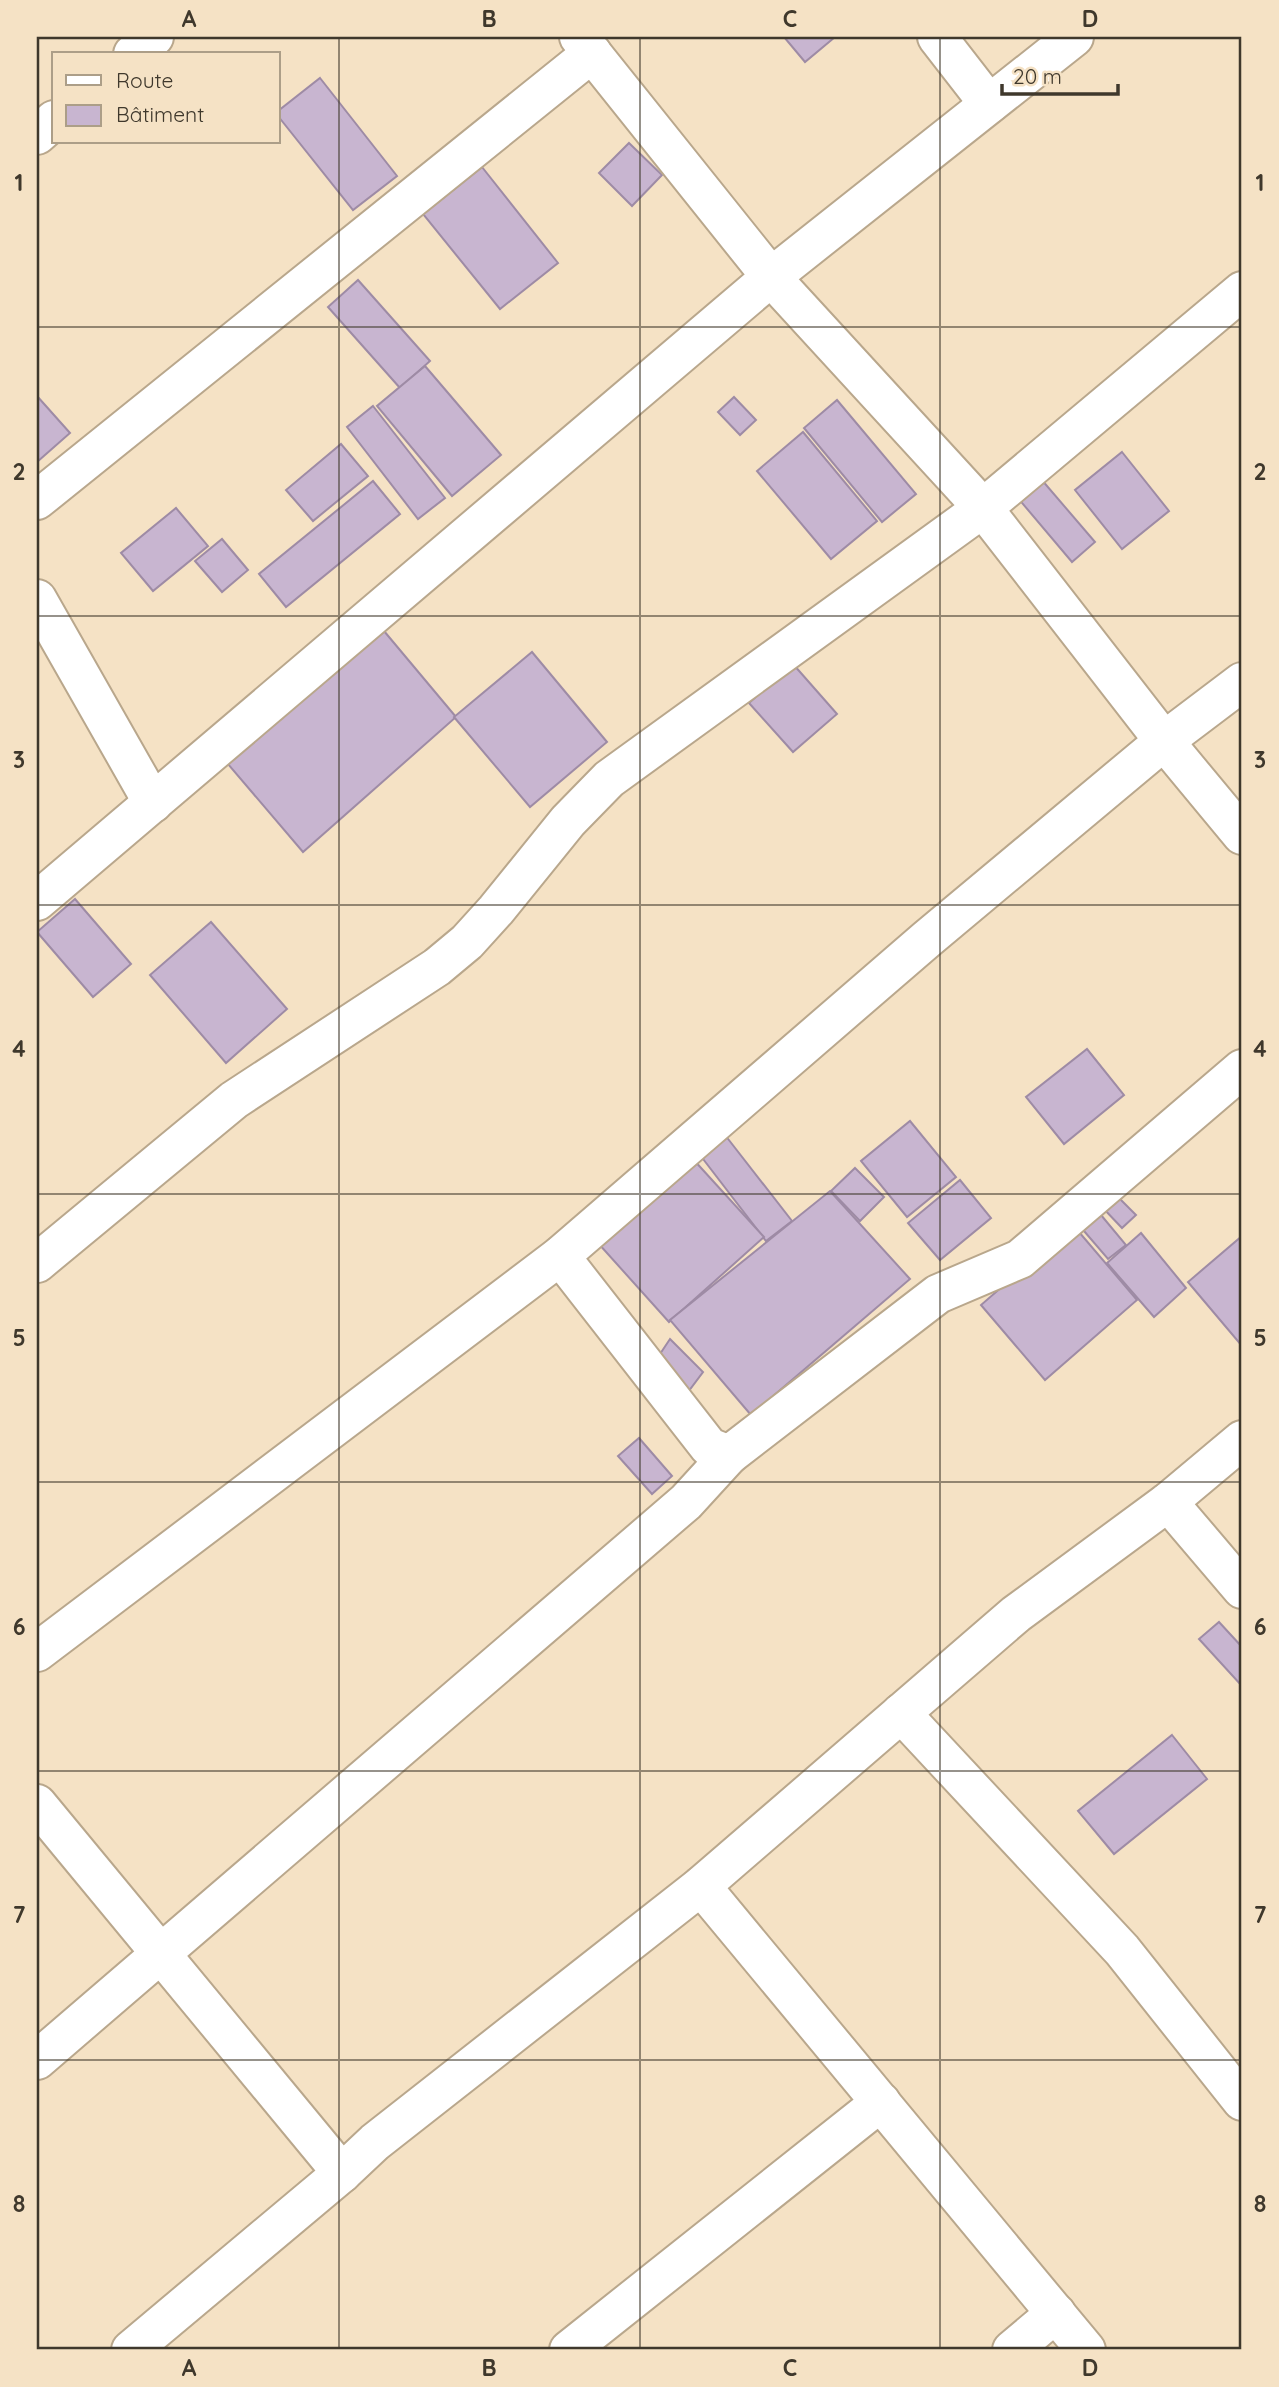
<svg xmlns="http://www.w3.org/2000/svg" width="1279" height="2387" font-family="Quicksand,sans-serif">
<rect width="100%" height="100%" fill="#f5e2c5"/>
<g fill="#c8b5d0" stroke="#9e8ba5" stroke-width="2">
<polygon points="784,37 835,37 805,62"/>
<polygon points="320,78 397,176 353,210 278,116 278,111"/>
<polygon points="629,143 662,175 632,206 599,173"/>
<polygon points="482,167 558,263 500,309 423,214"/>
<polygon points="358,280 430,361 400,388 328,307"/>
<polygon points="425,366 501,455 452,496 377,406"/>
<polygon points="37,396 70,433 37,462"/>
<polygon points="734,397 756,420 740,435 718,412"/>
<polygon points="837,400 916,494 882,522 804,428"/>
<polygon points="373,406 445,498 418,519 347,427"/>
<polygon points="803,432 877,521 831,559 757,471"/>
<polygon points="341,444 368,476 313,521 286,490"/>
<polygon points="1122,452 1169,511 1122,549 1075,490"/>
<polygon points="1035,472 1095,542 1072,562 1012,491"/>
<polygon points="373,481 400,514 286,607 259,574"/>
<polygon points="176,508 208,546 153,591 121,553"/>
<polygon points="222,539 248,570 222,592 195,561"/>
<polygon points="384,631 456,717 303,852 222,757"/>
<polygon points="532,652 607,742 530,807 454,717"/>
<polygon points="793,664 837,714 793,752 749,703"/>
<polygon points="75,899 131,964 93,997 37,932"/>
<polygon points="211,922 287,1009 226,1063 150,975"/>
<polygon points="1087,1049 1124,1095 1064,1144 1026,1097"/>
<polygon points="910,1121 956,1177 907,1217 861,1161"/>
<polygon points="725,1135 792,1221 766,1241 700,1155"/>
<polygon points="692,1158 764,1237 669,1322 598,1243"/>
<polygon points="855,1168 884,1197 860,1221 831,1191"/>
<polygon points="960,1180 991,1218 940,1260 908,1223"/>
<polygon points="830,1191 910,1279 751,1415 670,1320"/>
<polygon points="1115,1194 1136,1215 1122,1228 1102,1207"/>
<polygon points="1096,1209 1126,1245 1108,1259 1078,1224"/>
<polygon points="1073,1225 1137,1300 1045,1380 981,1305"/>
<polygon points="1141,1233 1186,1288 1154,1317 1107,1263"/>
<polygon points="1242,1236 1242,1346 1188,1282"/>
<polygon points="670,1339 703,1372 688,1392 654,1363"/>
<polygon points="639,1438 672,1476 652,1494 618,1456"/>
<polygon points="1219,1622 1242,1647 1241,1685 1199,1639"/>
<polygon points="1172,1735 1207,1779 1114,1854 1078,1811"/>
</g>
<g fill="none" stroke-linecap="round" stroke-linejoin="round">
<g stroke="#b9a78c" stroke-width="42">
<g id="minor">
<polyline points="579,37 771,277 983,508 1164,741 1242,835"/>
<polyline points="937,37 989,104"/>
<polyline points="133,54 154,37"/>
<polyline points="37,135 54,120"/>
<polyline points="37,500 592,53"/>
<polyline points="37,599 153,803"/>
<polyline points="37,901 771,277 1074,37"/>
<polyline points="560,1256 709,1447 729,1455 938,1294 1020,1259 1242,1069"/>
<polyline points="37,1263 234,1100 437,967 467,942 496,910 568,821 609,779 983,508 1242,291"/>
<polyline points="1168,1502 1242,1589"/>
<polyline points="37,1652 560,1256 927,939 1164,741 1242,682"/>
<polyline points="901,1713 1122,1950 1242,2101"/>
<polyline points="37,1804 342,2173"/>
<polyline points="701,1886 1086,2350"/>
<polyline points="37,2060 686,1502 729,1455"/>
<polyline points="131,2350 342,2173 375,2142 701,1886 1016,1614 1168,1502 1242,1440"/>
<polyline points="569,2350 881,2102"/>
<polyline points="1012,2350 1056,2313"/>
</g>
</g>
<use href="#minor" stroke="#fff" stroke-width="38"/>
</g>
<path fill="none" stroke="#3f382c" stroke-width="2" stroke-opacity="0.55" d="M 339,37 L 339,2350M 640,37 L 640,2350M 940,37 L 940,2350M 37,327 L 1242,327M 37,616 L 1242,616M 37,905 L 1242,905M 37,1194 L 1242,1194M 37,1482 L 1242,1482M 37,1771 L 1242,1771M 37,2060 L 1242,2060"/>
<rect width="1279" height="2387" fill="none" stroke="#f5e2c5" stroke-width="77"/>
<rect x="52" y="52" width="228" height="91" fill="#f5e2c5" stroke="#ac9e88" stroke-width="2"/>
<rect x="66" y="75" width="35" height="10" fill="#ffffff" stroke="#ac9e88" stroke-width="2"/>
<text x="116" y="88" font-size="21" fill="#3f382c">Route</text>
<rect x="66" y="105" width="35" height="21" fill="#c8b5d0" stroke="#ac9e88" stroke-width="2"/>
<text x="116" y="122" font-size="21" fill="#3f382c">Bâtiment</text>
<path d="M1002 84v10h116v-10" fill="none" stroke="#3f382c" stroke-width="3.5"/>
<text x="1013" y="84" font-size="21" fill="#3f382c" stroke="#f5e2c5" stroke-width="5" paint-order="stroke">20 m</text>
<rect x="38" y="38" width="1202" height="2310" fill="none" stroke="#3f382c" stroke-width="2.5"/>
<g font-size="23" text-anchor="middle" font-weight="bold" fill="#3f382c">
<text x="189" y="27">A</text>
<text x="489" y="27">B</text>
<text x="790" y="27">C</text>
<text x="1090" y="27">D</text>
<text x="19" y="191">1</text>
<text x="1260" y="191">1</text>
<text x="19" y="480">2</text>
<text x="1260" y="480">2</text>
<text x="19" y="768">3</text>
<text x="1260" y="768">3</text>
<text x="19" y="1057">4</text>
<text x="1260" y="1057">4</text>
<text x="19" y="1346">5</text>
<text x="1260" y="1346">5</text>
<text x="19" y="1635">6</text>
<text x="1260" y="1635">6</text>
<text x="19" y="1923">7</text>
<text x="1260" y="1923">7</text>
<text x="19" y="2212">8</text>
<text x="1260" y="2212">8</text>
<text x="189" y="2376">A</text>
<text x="489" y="2376">B</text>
<text x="790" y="2376">C</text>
<text x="1090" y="2376">D</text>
</g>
</svg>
